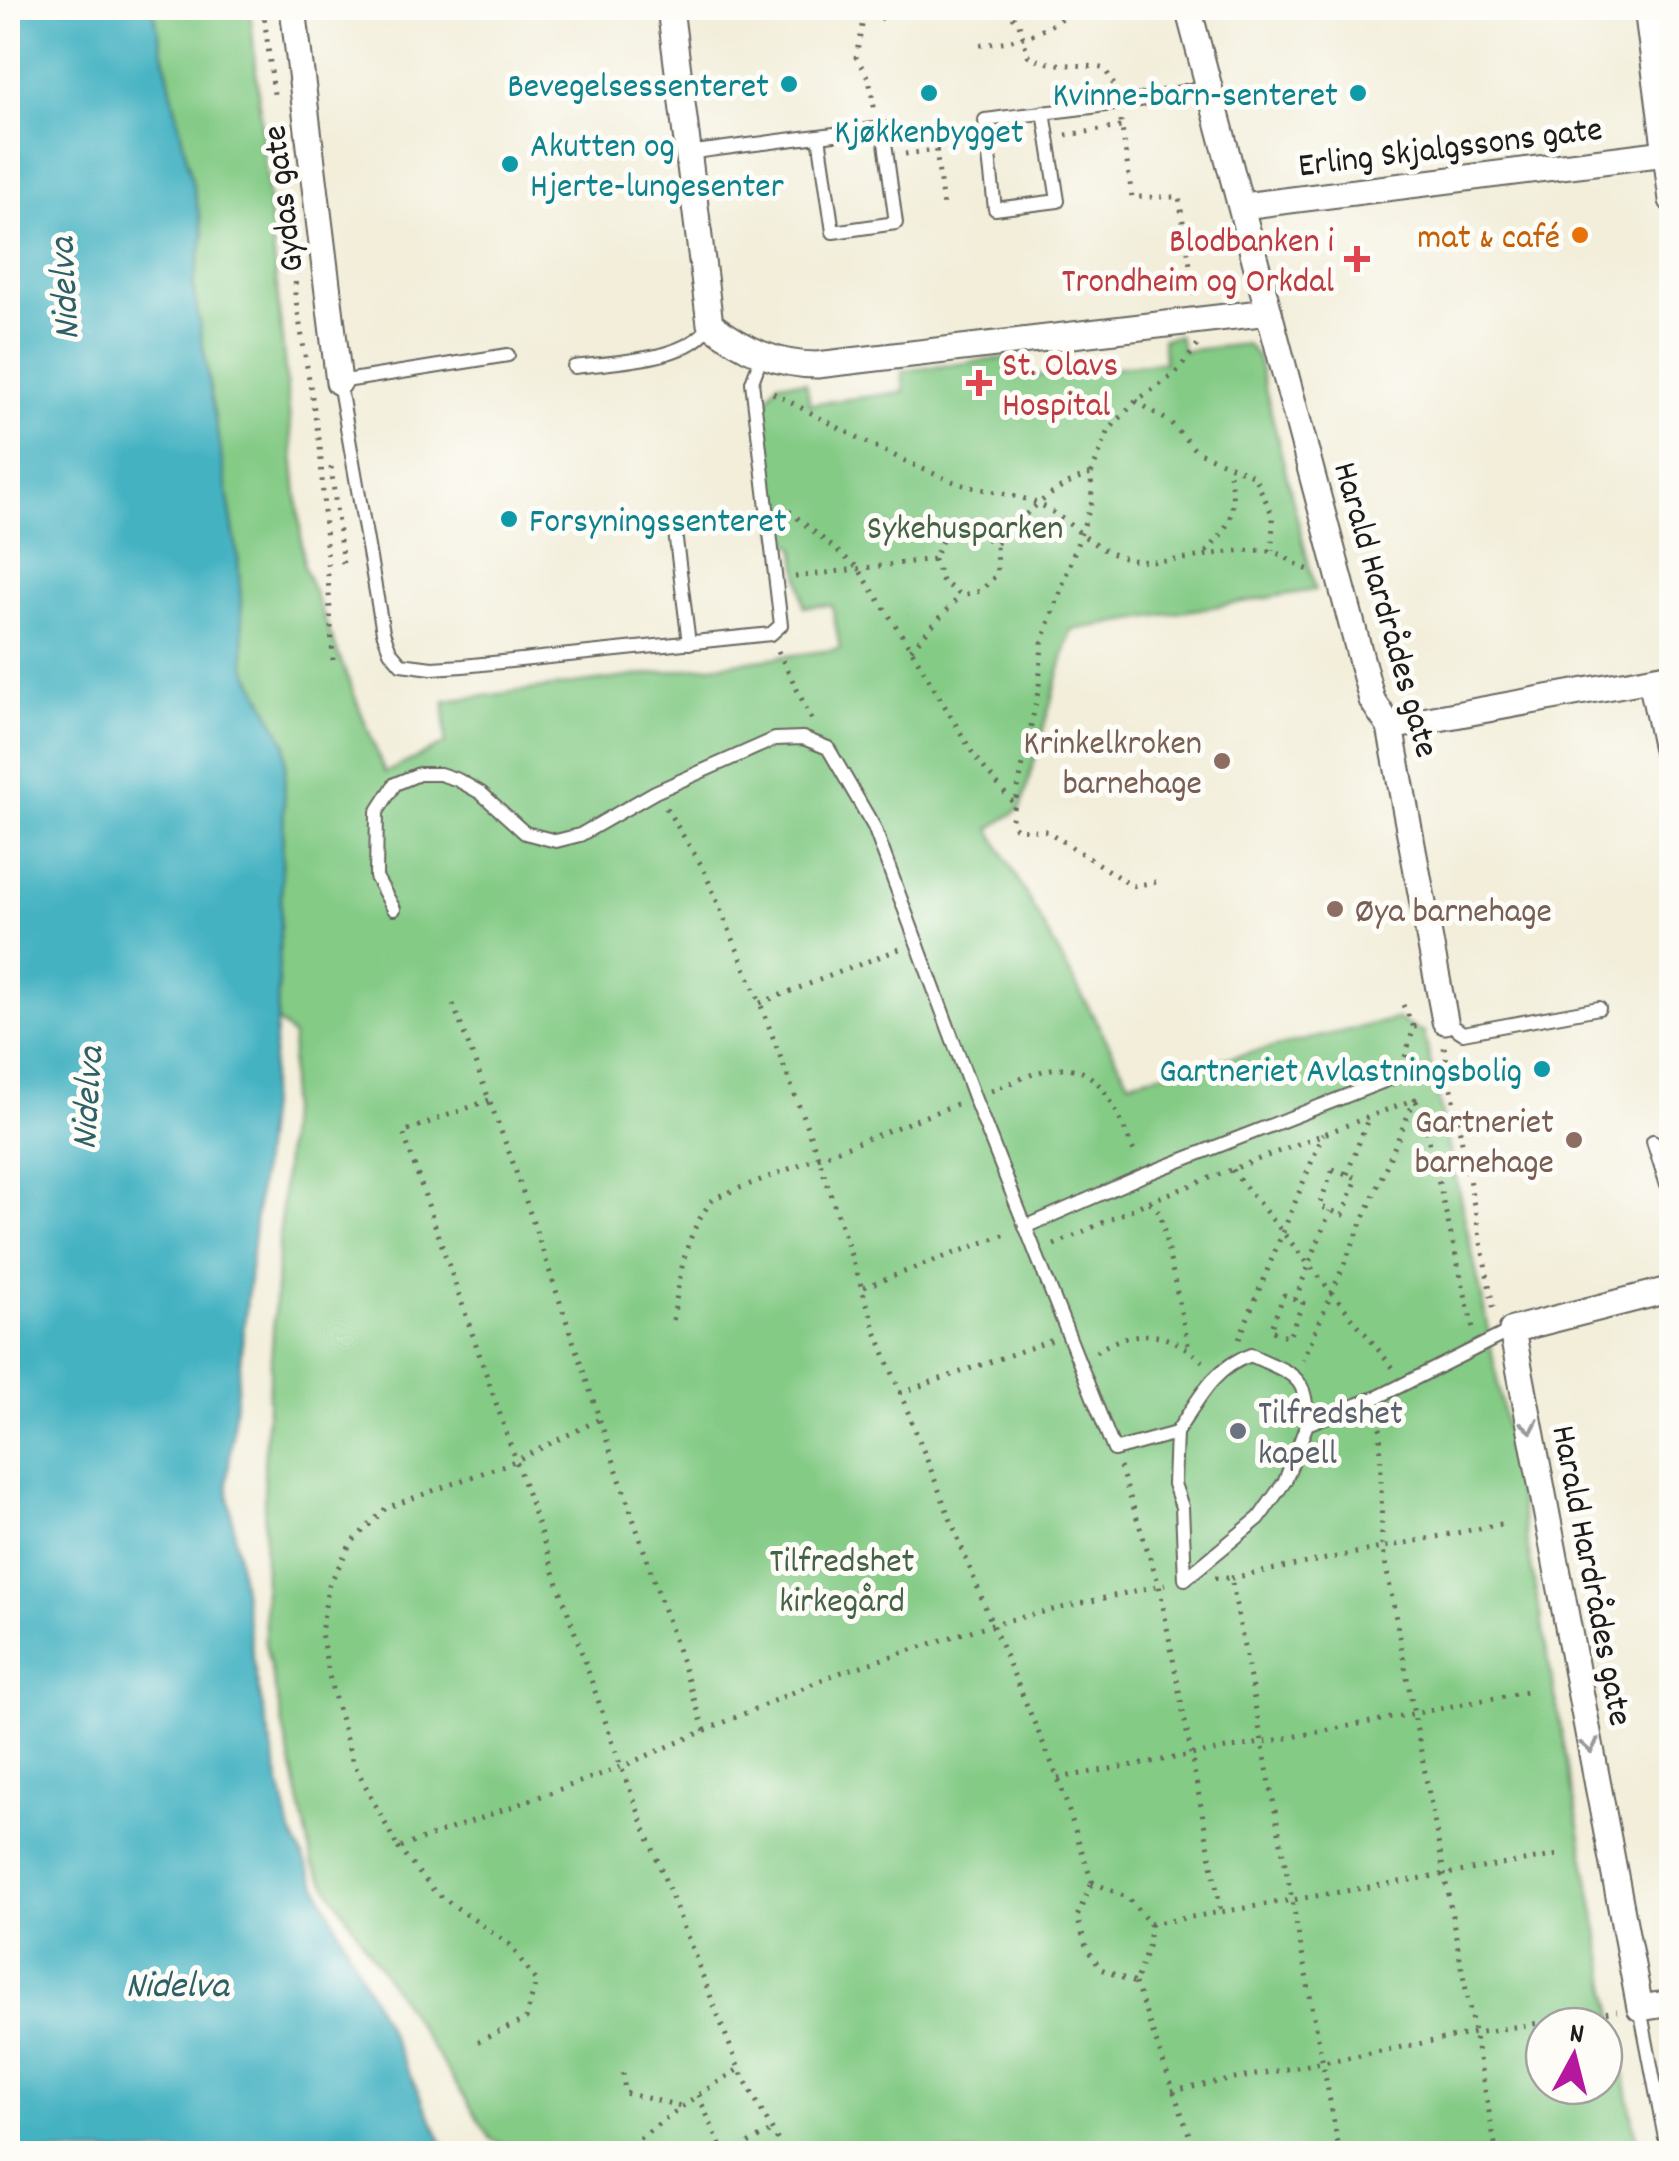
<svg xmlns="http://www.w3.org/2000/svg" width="1679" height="2161" font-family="Dekko,sans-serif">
<rect width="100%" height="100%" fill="#fdfcf7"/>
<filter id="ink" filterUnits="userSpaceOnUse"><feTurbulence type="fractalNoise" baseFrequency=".01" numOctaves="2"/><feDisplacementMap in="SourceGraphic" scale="20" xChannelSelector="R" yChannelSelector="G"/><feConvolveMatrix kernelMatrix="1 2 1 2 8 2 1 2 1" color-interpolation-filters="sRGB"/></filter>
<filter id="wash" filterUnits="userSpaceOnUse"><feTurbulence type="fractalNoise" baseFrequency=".0048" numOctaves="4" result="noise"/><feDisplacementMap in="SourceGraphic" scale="40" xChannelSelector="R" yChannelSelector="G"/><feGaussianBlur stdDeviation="2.25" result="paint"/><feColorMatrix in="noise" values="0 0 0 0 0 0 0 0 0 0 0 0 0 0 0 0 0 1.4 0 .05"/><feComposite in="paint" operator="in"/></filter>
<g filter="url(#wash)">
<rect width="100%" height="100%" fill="#f2eeda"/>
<path fill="#84cb86" stroke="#507451" stroke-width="2.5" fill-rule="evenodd" d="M 153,8 L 250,8 L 304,567 L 385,773 L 445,744 L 445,701 L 840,649 L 832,605 L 804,607 L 795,547 L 777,535 L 761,409 L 778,382 L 806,382 L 810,404 L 904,392 L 902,371 L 1022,356 L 1026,377 L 1165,362 L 1162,339 L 1179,336 L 1183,351 L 1246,344 L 1257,356 L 1315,590 L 1071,630 L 1021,808 L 990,829 L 1129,1081 L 1396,1019 L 1424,1033 L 1482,1298 L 1639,2153 L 522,2154 L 491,2139 L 313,1864 L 265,1643 L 264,1464 L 293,1037 L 277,1021 L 286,744 L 245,665 L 238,558 L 193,286 L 204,235 ZM 1544,2026 L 1604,2026 L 1604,2086 L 1544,2086 Z"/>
<polygon fill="#45b2c2" stroke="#30676f" stroke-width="2.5" points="8,8 153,8 204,235 193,286 238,558 245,665 286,744 277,1021 227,1483 256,1677 291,1832 448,2153 8,2153"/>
</g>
<g filter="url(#ink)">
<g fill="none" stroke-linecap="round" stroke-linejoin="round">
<g stroke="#67665e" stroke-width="16">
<g id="service">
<path d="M 1044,112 L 1058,201 L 995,209 L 985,120 C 1060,110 1137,105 1210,85"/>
<path d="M 688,153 C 753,144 818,136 883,128 L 896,223 L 833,232 L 819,136"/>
<polyline points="508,355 339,382 383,632 390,651 401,664 432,668 463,666 771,634 781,625 752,382 762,355"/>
<path d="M 574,367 C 612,362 691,361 710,324"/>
<polyline points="675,532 689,643"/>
<path d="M 394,909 L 376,877 L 377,812 L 395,784 L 419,774 L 440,774 L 458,780 L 481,793 L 525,833 L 556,841 L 580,835 L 655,792 L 775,739 L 803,738 L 828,748 L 874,827 L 974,1097 L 1114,1450 L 1176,1433 C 1197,1402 1213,1367 1251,1355 C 1292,1375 1308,1373 1307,1424"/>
<polyline points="1445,1021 1463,1033 1599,1008"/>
<polyline points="1653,1141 1672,1201"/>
<polyline points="1025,1227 1144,1175 1405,1073"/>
<polyline points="1176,1433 1174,1484 1182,1507 1185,1579 1259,1518 1285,1481 1307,1424 1380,1396 1512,1330"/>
<polyline points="1640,2008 1668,2154"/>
</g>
</g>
<g stroke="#67665e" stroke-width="29">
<g id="minor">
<polyline points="293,8 339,382"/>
<path d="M 670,8 L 710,324 C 743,349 776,365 817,365 L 1269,312"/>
<polyline points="1188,8 1372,700 1390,727 1445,1021"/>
<polyline points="1647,8 1672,200"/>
<polyline points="1243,206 1666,153"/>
<polyline points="1651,680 1672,777"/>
<polyline points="1390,727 1672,675"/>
<polyline points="1672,1289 1512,1330 1640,2008 1672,2003"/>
</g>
</g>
<g stroke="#67665e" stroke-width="5" stroke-dasharray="2.5 8" stroke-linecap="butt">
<polyline points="263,8 274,94"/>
<path d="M 851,8 C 871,22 890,21 910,8"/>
<path d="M 1006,8 L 1019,24 L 1028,55 C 1048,69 1080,62 1105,69 L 1114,85"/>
<polyline points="864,15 856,57 869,79 875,112"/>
<path d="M 980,45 C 1017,41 1046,34 1073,8"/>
<polyline points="1121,121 1132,197 1179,197 1195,296"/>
<polyline points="1066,135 1121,127"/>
<polyline points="936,150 943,207"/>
<polyline points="905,154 968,146"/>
<polyline points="296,261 295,295 320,445 333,660"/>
<path d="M 773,393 C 831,423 890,457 952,481 C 978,491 1008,492 1034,502 C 1067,515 1088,548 1124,558 C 1170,571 1220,545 1269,551 C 1284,553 1295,566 1310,570"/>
<polyline points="1136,401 1170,422 1196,451 1254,476 1273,516 1272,551"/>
<polyline points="331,467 343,565"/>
<polyline points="789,511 858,568 911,649 975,757 1014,804"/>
<path d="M 1206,552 C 1235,522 1237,506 1227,466"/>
<polyline points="934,559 942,581 961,595 981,591 997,574 996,544"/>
<path d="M 795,577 L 934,559 L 944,536 C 965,528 978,533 996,544 C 1025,514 1050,488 1091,474"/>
<polyline points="911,649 960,596"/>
<polyline points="778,651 813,722"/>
<polyline points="666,808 703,868 760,1003 819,1159 877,1334 992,1624 1058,1778 1092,1882"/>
<polyline points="1156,882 1132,886 1047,831 1017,829 1011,823 1039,687 1042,643 1092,502 1091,474 1109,430 1136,401 1175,374 1198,345"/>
<polyline points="760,1003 902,948"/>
<polyline points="453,1004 513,1163 705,1731"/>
<polyline points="1403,1005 1414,1027"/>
<polyline points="1444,1047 1494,1311"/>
<polyline points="1405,1057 1414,1027 1421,1026"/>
<path d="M 991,1091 C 1010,1084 1031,1073 1051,1069 C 1104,1059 1118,1118 1136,1156"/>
<polyline points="489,1100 403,1132 621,1767 739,2069 785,2154"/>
<polyline points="1416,1101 1423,1116 1473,1328"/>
<polygon points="1333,1169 1357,1178 1343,1215 1319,1206"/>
<polyline points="1232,1170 1394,1369"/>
<polyline points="1347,1174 1369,1116"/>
<polyline points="1150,1202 1160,1213 1189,1349"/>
<polyline points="1054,1245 1150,1201 1415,1099 1303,1360"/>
<polyline points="864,1287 1006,1234"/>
<polyline points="1295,1300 1284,1295 1270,1330 1289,1337 1303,1303 1295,1300 1330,1211"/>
<path d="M 673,1320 C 680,1275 684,1234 714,1198 L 957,1104"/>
<polyline points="1239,1339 1323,1134"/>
<path d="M 1096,1352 C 1135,1326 1169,1330 1203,1362"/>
<polyline points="900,1393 1053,1340"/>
<polyline points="1380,1417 1382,1545 1497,2154"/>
<polyline points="598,1420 515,1461 386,1508 351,1543 328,1587 321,1633 331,1685 352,1760 398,1848 621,1767 833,1675 992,1624 1165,1584"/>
<polyline points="1120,1467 1159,1585 1221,1912"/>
<polyline points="1215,1578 1231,1578 1340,2154"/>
<polyline points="1231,1578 1506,1523"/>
<polyline points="1058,1778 1261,1743 1526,1692"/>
<polyline points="398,1848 436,1893 510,1945 536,1981 526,2019 473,2044"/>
<polygon points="1092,1882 1128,1898 1150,1924 1148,1947 1135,1983 1101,1969 1087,1949 1077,1917"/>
<polyline points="1150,1924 1559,1855"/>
<polyline points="1135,1983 1196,2154"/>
<polyline points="623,2073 625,2093 681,2106"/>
<polyline points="1172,2091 1475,2033 1617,2011"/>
<polyline points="698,2095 724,2154"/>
<polyline points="631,2154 630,2145 698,2095 739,2069"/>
<polyline points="730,2154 771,2131"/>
</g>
<use href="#service" stroke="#fff" stroke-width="12"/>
<use href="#minor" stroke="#fff" stroke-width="25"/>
</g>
<defs><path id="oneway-chevron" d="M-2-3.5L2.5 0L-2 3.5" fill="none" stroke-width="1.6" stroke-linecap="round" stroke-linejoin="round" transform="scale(2.5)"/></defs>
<g stroke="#999">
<use href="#oneway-chevron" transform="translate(1530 1426) rotate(79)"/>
<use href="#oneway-chevron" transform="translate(1590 1746) rotate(79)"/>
</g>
</g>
<g fill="#0f9aa8" stroke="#fdfcf7" stroke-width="4">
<circle cx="789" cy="84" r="10"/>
<circle cx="929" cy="93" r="10"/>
<circle cx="1358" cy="93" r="10"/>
<circle cx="510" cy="164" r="10"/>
<circle cx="509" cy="519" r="10"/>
<circle cx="1542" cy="1069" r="10"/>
</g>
<circle fill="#e8710a" stroke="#fdfcf7" stroke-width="4" cx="1580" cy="235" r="10"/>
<g fill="#e0444e" stroke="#fdfcf7" stroke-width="4">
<path d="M1352 244h10v10h10v10h-10v10h-10v-10h-10v-10h10z"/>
<path d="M974 368h10v10h10v10h-10v10h-10v-10h-10v-10h10z"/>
</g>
<g fill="#8d6e63" stroke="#fdfcf7" stroke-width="4">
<circle cx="1222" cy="761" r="10"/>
<circle cx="1335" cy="909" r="10"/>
<circle cx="1574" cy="1140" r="10"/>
</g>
<circle fill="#6b7280" stroke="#fdfcf7" stroke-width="4" cx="1238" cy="1431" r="10"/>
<g text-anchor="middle" stroke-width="10" stroke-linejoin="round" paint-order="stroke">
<g font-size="35" fill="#0d838f" stroke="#fdfcf7" text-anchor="end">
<text x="769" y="96">Bevegelsessenteret</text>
<text x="1338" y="105">Kvinne-barn-senteret</text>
<text x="929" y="142" text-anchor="middle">Kjøkkenbygget</text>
<text x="530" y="156" text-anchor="start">Akutten og<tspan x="530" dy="40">Hjerte-lungesenter</tspan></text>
<text x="529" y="531" text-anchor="start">Forsyningssenteret</text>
<text x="1522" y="1081">Gartneriet Avlastningsbolig</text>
</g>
<g font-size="35" fill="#1c1c1c" stroke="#fdfcf7">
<text transform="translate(1450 145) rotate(-7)" y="12">Erling Skjalgssons gate</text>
<text transform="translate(281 199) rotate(-97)" y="12">Gydas gate</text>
<text transform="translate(1388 609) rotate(74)" y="12">Harald Hardrådes gate</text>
<text transform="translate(1594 1575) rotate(79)" y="12">Harald Hardrådes gate</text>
</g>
<g font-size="35" fill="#c56008" stroke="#fdfcf7" text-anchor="end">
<text x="1560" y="247">mat &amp; café</text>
</g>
<g font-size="35" fill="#be3a42" stroke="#fdfcf7" text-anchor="end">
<text x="1334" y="251">Blodbanken i<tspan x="1334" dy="40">Trondheim og Orkdal</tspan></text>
<text x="1002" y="375" text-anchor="start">St. Olavs<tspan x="1002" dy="40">Hospital</tspan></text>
</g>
<g font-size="35" fill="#466246" stroke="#fdfcf7">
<text x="965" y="538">Sykehusparken</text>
<text x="842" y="1571">Tilfredshet<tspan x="842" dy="40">kirkegård</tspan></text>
</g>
<g font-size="35" fill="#785e54" stroke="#fdfcf7" text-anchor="end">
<text x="1202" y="753">Krinkelkroken<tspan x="1202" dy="40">barnehage</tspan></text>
<text x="1355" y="921" text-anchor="start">Øya barnehage</text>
<text x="1554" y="1132">Gartneriet<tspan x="1554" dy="40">barnehage</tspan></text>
</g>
<g font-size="35" fill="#5b616d" stroke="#fdfcf7" text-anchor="start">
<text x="1258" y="1423">Tilfredshet<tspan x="1258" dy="40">kapell</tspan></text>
</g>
<g font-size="38" font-style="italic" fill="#2e6067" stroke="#fdfcf7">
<text transform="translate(62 289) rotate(-93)" y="13">Nidelva</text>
<text transform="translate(85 1098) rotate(-86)" y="13">Nidelva</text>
<text x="177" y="1996">Nidelva</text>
</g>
</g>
<rect width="1679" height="2161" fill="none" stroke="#fdfcf7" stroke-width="40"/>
<g transform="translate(1574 2056) rotate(7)"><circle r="48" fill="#fdfcf7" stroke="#a3a29f" stroke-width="2.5"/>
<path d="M0-8L18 38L0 25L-18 38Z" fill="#b5179e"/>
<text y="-15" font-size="28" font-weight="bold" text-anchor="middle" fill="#1c1c1c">N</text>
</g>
</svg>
